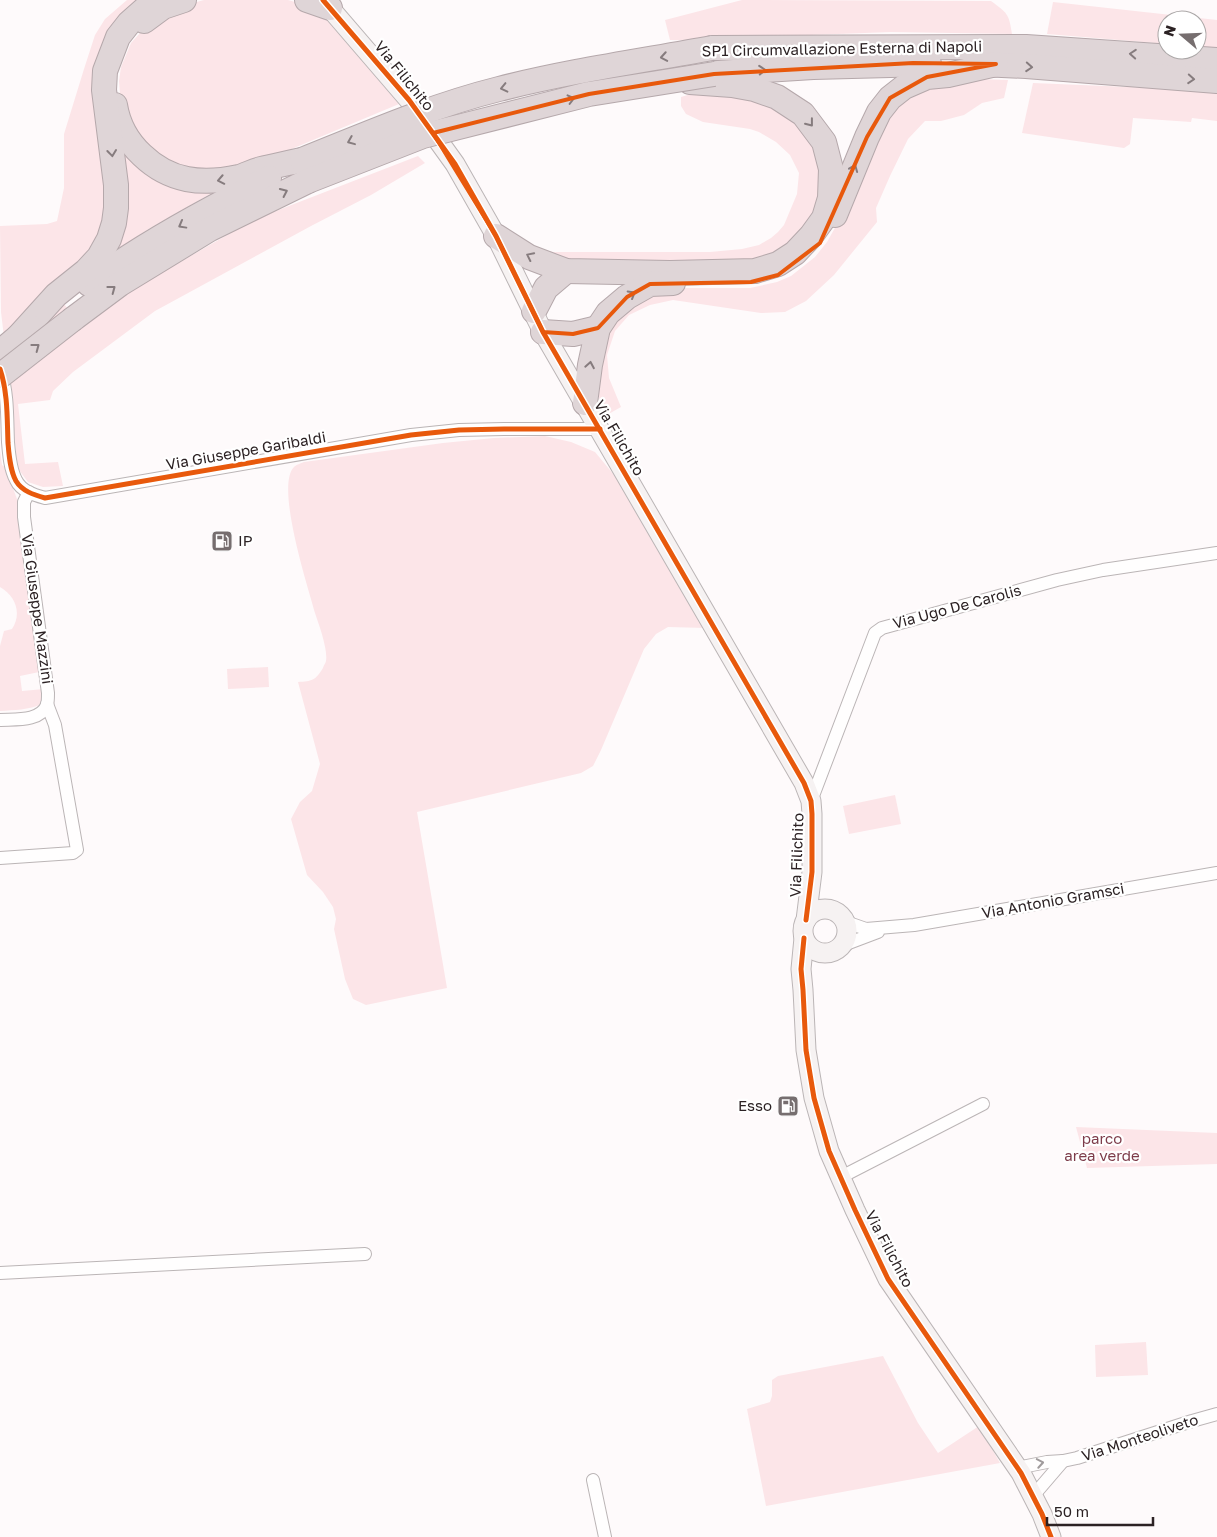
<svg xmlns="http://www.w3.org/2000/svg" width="1217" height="1537" font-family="'Golos Text',sans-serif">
<rect width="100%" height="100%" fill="#fefafb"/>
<g fill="#fce5e8">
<polygon points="127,0 144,0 113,34 110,204 93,250 51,286 81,327 130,291 253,220 418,156 425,163 371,195 311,226 155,311 73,372 53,391 50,400 18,404 25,464 58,462 63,486 43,487 28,482 19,470 16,456 12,404 1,312 0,226 47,224 57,221 64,188 64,134 84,69 95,35 105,19"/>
<polygon points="204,0 288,0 302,4 320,15 336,27 399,104 263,161 196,174 148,152 121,107 119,81 121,67 131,43 149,23 171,9"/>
<path d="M 742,0 L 991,1 C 1007,13 1009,13 1012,34 L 891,32 L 785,36 L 718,41 L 670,40 L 665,20 Z"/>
<polygon points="1053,2 1217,20 1217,49 1197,47 1197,20 1167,20 1167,44 1047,34"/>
<polygon points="977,79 1008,80 1004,98 982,103 964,115 941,121 925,121 908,139 890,176 876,208 877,222 834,275 806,301 785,312 761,313 673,300 650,305 629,315 615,331 607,355 609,378 621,407 605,416 595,385 596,353 623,306 672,288 750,288 777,282 791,276 815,257 827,242 840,219 883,122 910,94 943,81"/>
<polygon points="1033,83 1178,89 1217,92 1217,121 1192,118 1191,122 1133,118 1130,144 1124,148 1022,133"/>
<polygon points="704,90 776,105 814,140 824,178 816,217 777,259 567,265 537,248 553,252 710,252 742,249 759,245 771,238 778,232 784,225 797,194 799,173 790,155 776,142 759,132 750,129 703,122 686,114 681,106 681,97"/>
<polygon points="117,141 217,190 147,230 110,254"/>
<path d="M 545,436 L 571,442 L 595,452 L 615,476 L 706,628 L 668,627 L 656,634 L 644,649 L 601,750 L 593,766 L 581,773 L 417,812 L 447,988 L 366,1005 L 353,999 L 345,979 L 334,929 L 336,919 L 333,907 L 323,892 L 307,875 L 291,819 L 300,802 L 312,791 L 320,764 L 298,682 C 312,681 315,681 323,668 C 323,667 326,662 326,661 C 328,649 319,625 315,613 C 308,587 275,486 294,467 C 296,465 301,463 304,462 L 443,443 L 494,438 Z"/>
<path d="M 0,450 L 2,465 L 5,467 L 20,507 L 44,671 L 20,676 L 22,691 L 44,689 L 42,704 C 29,710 14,710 0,711 L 0,646 L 4,631 L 12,629 C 22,614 16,596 0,587 Z"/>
<polygon points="268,667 269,687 228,689 227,669"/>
<polygon points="895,795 901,824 849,834 843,806"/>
<polygon points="1076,1127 1217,1133 1217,1164 1087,1168"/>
<polygon points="1146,1342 1148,1375 1096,1377 1095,1345"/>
<polygon points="883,1356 918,1423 938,1453 979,1426 1000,1463 766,1506 747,1409 770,1402 772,1396 772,1380 778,1376"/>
</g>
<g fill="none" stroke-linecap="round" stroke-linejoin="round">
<g stroke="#bbb5b6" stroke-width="14">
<g id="street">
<path d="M 1,372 C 8,394 7,419 8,442 C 9,454 10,469 16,480 C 21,491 34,495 45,498 L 411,435 L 459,430 L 504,429 L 600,429"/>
<path d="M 0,720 C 15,719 40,722 47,705 C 48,702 48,696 48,693 L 24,517 L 24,502 L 29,492"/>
<polyline points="811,801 875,633 882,628 1057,580 1103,570 1217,553"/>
<polyline points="0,858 73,853 77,850 55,725 47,704"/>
<polyline points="846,922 866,929 914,925 1217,873"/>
<polyline points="841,946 878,932"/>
<polyline points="841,1177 983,1104"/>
<polyline points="0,1273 365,1254"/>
<polyline points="1017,1468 1047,1462 1063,1461 1077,1458 1192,1421 1217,1414"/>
<polyline points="593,1480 605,1537"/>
<polyline points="1033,1496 1063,1461"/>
</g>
</g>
<g stroke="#bbb5b6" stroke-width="21">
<g id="secondary">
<polyline points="323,0 409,100 455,164 496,236 543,332 804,783 811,801 812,814 812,872 806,920"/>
<circle cx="825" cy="931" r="22"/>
<polyline points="804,938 801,969 803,990 806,1050 814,1098 829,1151 855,1210 888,1279 1021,1473 1042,1514 1051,1537"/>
</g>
</g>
<g stroke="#b5a8ab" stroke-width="26">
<g id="highway">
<polyline points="307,0 330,8"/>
<polyline points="144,21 163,7 184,0"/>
<polyline points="712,48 1026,47 1217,60"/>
<polyline points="980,64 1026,66 1217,81"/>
<polyline points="718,73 813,67 929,64"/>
<path d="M 115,105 C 118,124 128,142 142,155 C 170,182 202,185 239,177 C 246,175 253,171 261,169 C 274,166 289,163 302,160"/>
<polyline points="835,215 867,137 879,112 890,98 904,87 927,77 948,75 996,64"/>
<polyline points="496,236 529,257 566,271 670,273 755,271 778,264 795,253 811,236 824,218 830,198 831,169 824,142 803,114 777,97 754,89 732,85 690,82"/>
<path d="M 89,284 C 145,243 207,210 269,178"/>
<polyline points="534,311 546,288 566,271"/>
<polyline points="73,319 120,284 210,229 308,181"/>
<polyline points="543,332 573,334 598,328"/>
<polyline points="18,337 56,295 86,271 99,257 109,239 114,223 116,208 116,185 104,90 105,71 118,37 129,23 155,0"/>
<polyline points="0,352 30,327"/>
<polyline points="585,403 590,365 598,328 608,313 627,297 650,284 673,283"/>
</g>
</g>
<use href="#street" stroke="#fffefe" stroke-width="12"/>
<use href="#secondary" stroke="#f6f2f2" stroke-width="19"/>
<use href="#highway" stroke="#dfd5d7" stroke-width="24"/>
<g stroke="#b5a8ab" stroke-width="26" stroke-linecap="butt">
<g id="highway-bridge">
<path d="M 302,160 C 367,134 431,106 499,89 C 569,71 641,61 712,48"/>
<polyline points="308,181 423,136 589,94 714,74"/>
<polyline points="0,376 73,319"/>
</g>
</g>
<use href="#highway-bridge" stroke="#dfd5d7" stroke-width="24"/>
<g stroke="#fff" stroke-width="8">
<g id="cycleway">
<polyline points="323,0 409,100 455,164 496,236 543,332 804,783 811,801 812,814 812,872 806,920"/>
<path d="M 0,369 C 8,393 7,418 8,443 C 9,455 10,470 16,481 C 22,491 34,495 45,498 L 411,435 L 459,430 L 504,429 L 600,429"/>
<polyline points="804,938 801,969 803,990 806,1050 814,1098 829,1151 855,1210 888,1279 1021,1473 1042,1514 1051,1537"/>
</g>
</g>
<use href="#cycleway" stroke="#e8590c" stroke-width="5"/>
</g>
<defs><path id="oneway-chevron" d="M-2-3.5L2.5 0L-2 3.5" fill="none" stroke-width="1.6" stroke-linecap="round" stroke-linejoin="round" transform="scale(1.25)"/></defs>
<g stroke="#867c7e">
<use href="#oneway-chevron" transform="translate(1133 54) rotate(-176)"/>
<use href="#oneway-chevron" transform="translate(664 57) rotate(170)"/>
<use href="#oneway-chevron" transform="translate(1029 67) rotate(4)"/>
<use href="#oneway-chevron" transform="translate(762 70) rotate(-4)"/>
<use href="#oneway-chevron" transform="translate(1191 79) rotate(4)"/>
<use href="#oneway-chevron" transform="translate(504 88) rotate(167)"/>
<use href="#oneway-chevron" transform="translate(571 99) rotate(-14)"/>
<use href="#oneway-chevron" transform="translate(810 123) rotate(52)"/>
<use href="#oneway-chevron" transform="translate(351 141) rotate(158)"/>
<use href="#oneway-chevron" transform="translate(112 153) rotate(83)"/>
<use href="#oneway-chevron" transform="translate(854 168) rotate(-68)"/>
<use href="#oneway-chevron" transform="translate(221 180) rotate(169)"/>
<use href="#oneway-chevron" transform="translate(284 192) rotate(-25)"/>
<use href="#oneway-chevron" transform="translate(182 225) rotate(151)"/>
<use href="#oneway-chevron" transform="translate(530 256) rotate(-154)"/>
<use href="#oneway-chevron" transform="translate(112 289) rotate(-37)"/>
<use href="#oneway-chevron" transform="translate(632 294) rotate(-30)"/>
<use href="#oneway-chevron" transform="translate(36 347) rotate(-37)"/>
<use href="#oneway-chevron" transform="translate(590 365) rotate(-80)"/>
</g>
<use stroke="#a09b9c" href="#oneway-chevron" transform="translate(1040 1463) rotate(-10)"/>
<path fill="none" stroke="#e8590c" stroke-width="4" stroke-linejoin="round" d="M 913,63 L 996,64 L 927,77 L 890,98 L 867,137 L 820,243 L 778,275 L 751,282 L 650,284 L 627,297 L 598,328 L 573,334 L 543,332 L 496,236 L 433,133 L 589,94 L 714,74 Z"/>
<defs>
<g id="fuel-square" transform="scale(1.125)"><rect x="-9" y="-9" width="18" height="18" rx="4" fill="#766e6f" stroke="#fff"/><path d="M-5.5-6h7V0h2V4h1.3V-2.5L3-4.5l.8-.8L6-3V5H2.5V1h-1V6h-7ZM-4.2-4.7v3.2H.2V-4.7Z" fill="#fff"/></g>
</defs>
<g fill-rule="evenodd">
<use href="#fuel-square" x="222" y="541"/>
<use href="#fuel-square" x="788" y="1106"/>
</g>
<g text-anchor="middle" stroke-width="4.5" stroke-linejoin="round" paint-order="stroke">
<g font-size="15" fill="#2c2224" stroke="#fff">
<text transform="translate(842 49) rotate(-1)" y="5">SP1 Circumvallazione Esterna di Napoli</text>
<text transform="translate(404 76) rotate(51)" y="5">Via Filichito</text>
<text transform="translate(619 438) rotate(60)" y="5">Via Filichito</text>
<text transform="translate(246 451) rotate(-10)" y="5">Via Giuseppe Garibaldi</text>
<text transform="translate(957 607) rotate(-15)" y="5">Via Ugo De Carolis</text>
<text transform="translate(37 609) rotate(82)" y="5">Via Giuseppe Mazzini</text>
<text transform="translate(797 855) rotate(-88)" y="5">Via Filichito</text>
<text transform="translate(1053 901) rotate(-10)" y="5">Via Antonio Gramsci</text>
<text transform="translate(889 1249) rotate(62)" y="5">Via Filichito</text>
<text transform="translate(1140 1438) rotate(-18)" y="5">Via Monteoliveto</text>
</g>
<g font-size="15" fill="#2c2224" stroke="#fff" text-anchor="start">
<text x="238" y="546">IP</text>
<text x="772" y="1111" text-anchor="end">Esso</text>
</g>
<g font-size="15" fill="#7d3c4a" stroke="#fff">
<text x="1102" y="1144">parco<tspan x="1102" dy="17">area verde</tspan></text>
</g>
</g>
<g transform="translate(1182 35) rotate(289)"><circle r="24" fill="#ffffff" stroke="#aba7a7"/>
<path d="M0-4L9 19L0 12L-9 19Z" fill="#766e6f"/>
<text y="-8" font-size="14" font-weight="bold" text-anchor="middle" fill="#2c2224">N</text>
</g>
<path d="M1047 1517v8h106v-8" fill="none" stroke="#2c2224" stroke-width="2.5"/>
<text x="1054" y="1517" font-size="15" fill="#2c2224" stroke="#ffffff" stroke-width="4" paint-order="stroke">50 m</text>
</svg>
